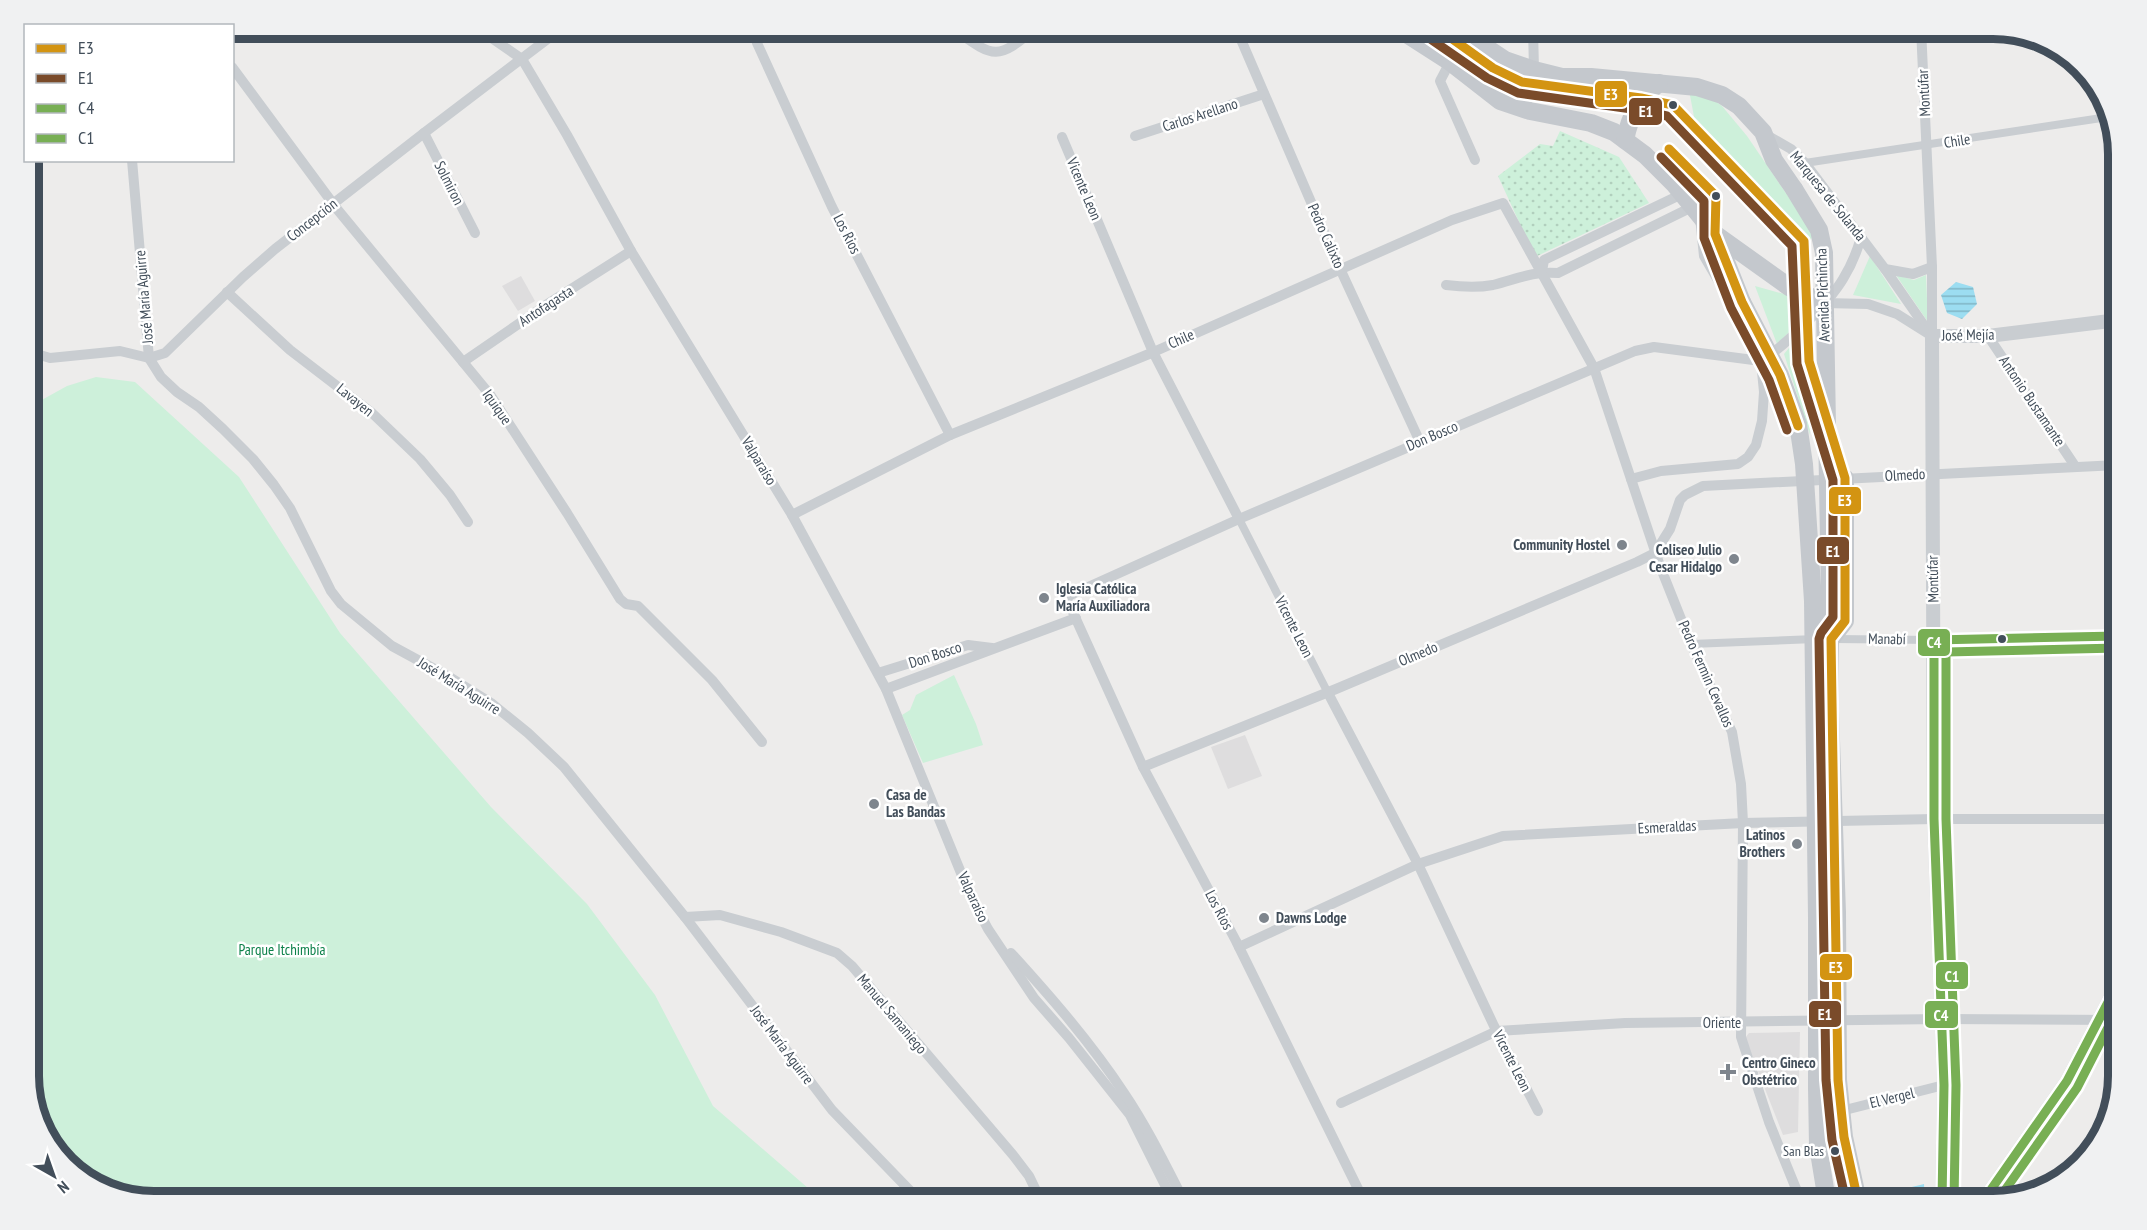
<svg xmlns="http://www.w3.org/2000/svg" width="2147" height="1230" font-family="'PT Sans Narrow',sans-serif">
<defs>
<pattern id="grass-dots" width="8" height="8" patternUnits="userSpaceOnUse" patternTransform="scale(1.5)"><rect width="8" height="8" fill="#cdf0da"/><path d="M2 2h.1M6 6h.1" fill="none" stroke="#b1cfbd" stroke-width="1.8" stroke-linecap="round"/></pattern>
<pattern id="water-rules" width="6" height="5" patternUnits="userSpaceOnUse" patternTransform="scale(1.5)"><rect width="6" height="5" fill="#9cddf1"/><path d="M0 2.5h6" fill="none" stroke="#81b5c6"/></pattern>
</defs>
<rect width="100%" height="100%" fill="#edeceb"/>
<g fill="#deddde">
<polygon points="521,276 535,301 518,311 502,286"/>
<polygon points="1245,735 1262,776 1228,789 1211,747"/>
<polygon points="1800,1032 1798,1132 1783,1135 1745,1038 1749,1033"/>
</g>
<polygon fill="url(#grass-dots)" points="1560,131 1619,157 1649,203 1535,257 1498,176 1540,144 1553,146"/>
<g fill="#cdf0da">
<polygon points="1689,90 1707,95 1722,106 1747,136 1813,233 1811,240 1695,122"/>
<polygon points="1870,256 1901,304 1853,295"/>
<polygon points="1896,275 1914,280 1926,275 1928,322"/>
<path d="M 1755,286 L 1802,299 C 1800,323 1794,328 1777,344 Z"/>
<polygon points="1803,331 1810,435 1784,354"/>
<polygon points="96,377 135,382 239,477 340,633 491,807 587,904 655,995 713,1106 823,1201 154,1201 92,1185 50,1145 29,1084 29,407 67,386"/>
<polygon points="954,675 976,724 983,745 923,763 902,715 910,710 916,695"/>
</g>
<g fill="url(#water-rules)">
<polygon points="1956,282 1973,287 1977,304 1962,319 1947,313 1941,295"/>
<polygon points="1924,1184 1925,1201 1875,1201 1875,1196"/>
</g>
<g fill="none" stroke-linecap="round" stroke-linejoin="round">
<g stroke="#c9cdd1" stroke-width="8">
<polyline points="1805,163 2108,117"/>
<polyline points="1239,519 1328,693"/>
<polyline points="1834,639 1934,640 2118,636"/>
<polyline points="1691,644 1815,639"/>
</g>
<g stroke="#c9cdd1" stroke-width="10">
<polyline points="477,28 522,59 567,135 631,251 792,515 886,689 970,895 988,929 1034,998 1069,1038 1130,1115 1173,1201"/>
<polyline points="753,28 757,43 832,207 950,435"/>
<path d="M 952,28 C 992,56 996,63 1035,28"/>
<polyline points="1236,28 1336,260 1420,442"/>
<polyline points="1533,28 1534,70"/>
<polyline points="1921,28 1932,267 1932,336"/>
<polyline points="232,31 241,28"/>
<polyline points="1450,62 1440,81 1475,160"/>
<polyline points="232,67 337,209 491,396 567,513 620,599 626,604 638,606 712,680 762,742"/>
<polyline points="424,133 475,233"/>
<polyline points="1763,133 1791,149 1805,163 1885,269 1913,274 1932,267"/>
<polyline points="1135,136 1264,94"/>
<polyline points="1062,137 1153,352 1239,519"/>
<polyline points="132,160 149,358 161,377 177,392 199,407 223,429 253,459 274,485 290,508 331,591 341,604 392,646 451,678 491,703 528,733 564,767 685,917 832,1110 920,1201"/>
<polyline points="1885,269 1928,331"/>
<polyline points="1542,271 1544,260 1682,194"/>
<path d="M 1446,285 C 1462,287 1477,288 1493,285 C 1517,279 1532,271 1558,273 L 1692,207"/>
<polyline points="227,292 290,350 372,413 420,459 450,495 468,522"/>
<polyline points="1824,303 1868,304 1897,314 1932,336"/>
<polyline points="1988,336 2075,466"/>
<polyline points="29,344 40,355 50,358 120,351 149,358 165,353 243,277 275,249 424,133 562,28"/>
<polyline points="463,362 546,305 631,251"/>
<polyline points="1631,479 1661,471 1738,464 1748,457 1756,445 1762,421 1764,392 1761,361 1741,320 1704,256 1700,217"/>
<polyline points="792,515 950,435 1149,354 1452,220 1503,203 1594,368 1660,566 1691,644 1732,732 1741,784 1743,823 1741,1037 1769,1122 1801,1201"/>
<polyline points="878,673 968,645 992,648"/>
<polyline points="886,689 1076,618"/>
<polyline points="1328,693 1418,864 1494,1026 1538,1111"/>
<polyline points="1143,767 1336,689 1637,562 1655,553 1670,529 1680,500 1685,495 1703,486 2118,465"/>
<polyline points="685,917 720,915 781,932 837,953 852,966 1013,1155 1029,1176 1041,1201"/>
<polyline points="1239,947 1418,864 1503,836 1743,823 1934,819 2118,819"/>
<path d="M 1011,953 C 1051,997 1091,1043 1124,1093 C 1147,1127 1165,1164 1184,1201"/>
<polyline points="1341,1103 1497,1031 1625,1023 1942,1019 2118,1020"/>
<polyline points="1841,1111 1944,1085"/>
<path d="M 1364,1201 L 1236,941 L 1143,767 L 1066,597 L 1239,519 L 1635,351 L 1654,347 L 1761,361 C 1786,345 1828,304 1843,279 C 1851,266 1857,252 1861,237"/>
</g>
<g stroke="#c9cdd1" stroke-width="14">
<polyline points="1942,1201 1944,1085 1934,819 1932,336 1988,336 2118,320"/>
<polyline points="1983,1201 2067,1081 2118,983"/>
</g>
<g stroke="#c4c8cd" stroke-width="18">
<polyline points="1397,28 1450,62 1500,101 1530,111 1591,123 1614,132 1645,155 1675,185 1715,234 1742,302"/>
<polyline points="1457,28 1505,60 1534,70 1562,77 1591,77 1697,87 1722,95 1739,106 1763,132 1774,160 1794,189"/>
<path d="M 1625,140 C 1630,115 1639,99 1659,83"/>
<polyline points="1715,234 1789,287 1824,303"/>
<polyline points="1830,599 1830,711 1837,913"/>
<polyline points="1813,601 1817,917"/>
<polyline points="1831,639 1845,621 1845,478"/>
<polyline points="1838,1080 1844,1137 1858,1201"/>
<polyline points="1817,1087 1818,1146 1827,1201"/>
</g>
<g stroke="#c4c8cd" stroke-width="18">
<polyline points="1794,189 1819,230 1824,253 1830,599"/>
<polyline points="1742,302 1780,375 1798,424 1804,464 1813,601"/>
<polyline points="1837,913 1838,1080"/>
<polyline points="1817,917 1817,1087"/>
</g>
<g stroke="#fff" stroke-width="14">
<g id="bus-1">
<polyline points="1437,28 1493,68 1522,82 1641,98 1673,105 1804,241 1809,361 1845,478 1845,621 1831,639 1838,1080 1844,1137 1858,1201"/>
<polyline points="1669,149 1716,196 1715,234 1742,302 1780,375 1798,426"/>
</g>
</g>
<g stroke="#fff" stroke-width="14">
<g id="bus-2">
<polyline points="1429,38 1487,78 1518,93 1639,110 1667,116 1792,246 1797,364 1833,480 1833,617 1821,633 1819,639 1826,1080 1832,1140 1846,1201"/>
<polyline points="1661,157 1704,201 1704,238 1731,308 1769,380 1787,430"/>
</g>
</g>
<g stroke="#fff" stroke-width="14">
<g id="bus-3">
<polyline points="1942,1201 1944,1085 1934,819 1934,640 2118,636"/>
<polyline points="1983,1201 2067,1081 2118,983"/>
</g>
</g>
<g stroke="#fff" stroke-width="14">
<g id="bus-4">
<polyline points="1998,1200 2077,1088 2118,1008"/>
<polyline points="1954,1201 1956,1085 1946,819 1946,652 2118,648"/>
</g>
</g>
<use href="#bus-1" stroke="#d39412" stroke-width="9"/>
<use href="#bus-2" stroke="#7a4b2a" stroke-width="9"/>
<use href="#bus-3" stroke="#78af54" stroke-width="9"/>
<use href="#bus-4" stroke="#78af54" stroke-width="9"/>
</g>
<g fill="#424e5a" stroke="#fff" stroke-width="2">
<circle cx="1673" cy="105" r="5"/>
<circle cx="1716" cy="196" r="5"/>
<circle cx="2002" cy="639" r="5"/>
<circle cx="1835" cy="1151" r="5"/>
</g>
<g fill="#7e858d" stroke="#fff" stroke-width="2">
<circle cx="1622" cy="545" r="6"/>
<circle cx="1734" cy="559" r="6"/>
<circle cx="1044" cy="598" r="6"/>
<circle cx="874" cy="804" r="6"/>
<circle cx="1797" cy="844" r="6"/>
<circle cx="1264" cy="918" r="6"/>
<path d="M1725 1063h6v6h6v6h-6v6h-6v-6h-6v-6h6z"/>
</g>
<g text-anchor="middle" stroke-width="5" stroke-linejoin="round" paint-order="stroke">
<g font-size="14" fill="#424e5a" stroke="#fff" text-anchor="end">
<text x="1824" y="1156">San Blas</text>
</g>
<g font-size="15" fill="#424e5a" stroke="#fff">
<text transform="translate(1924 93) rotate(-93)" y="5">Montúfar</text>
<text transform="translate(1200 115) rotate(-18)" y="5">Carlos Arellano</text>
<text transform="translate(1957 141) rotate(-9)" y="5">Chile</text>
<text transform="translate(449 183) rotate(63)" y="5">Solmiron</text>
<text transform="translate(1084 189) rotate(67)" y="5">Vicente Leon</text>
<text transform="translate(1828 196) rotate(51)" y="5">Marquesa de Solanda</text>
<text transform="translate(312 220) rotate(-38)" y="5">Concepción</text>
<text transform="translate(847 234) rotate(63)" y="5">Los Rios</text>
<text transform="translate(1326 236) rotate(66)" y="5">Pedro Calixto</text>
<text transform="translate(1823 295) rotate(-92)" y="5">Avenida Pichincha</text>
<text transform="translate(144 297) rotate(-95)" y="5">José María Aguirre</text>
<text transform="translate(546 306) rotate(-33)" y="5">Antofagasta</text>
<text transform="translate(1968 335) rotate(-1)" y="5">José Mejía</text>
<text transform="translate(1181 339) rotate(-24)" y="5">Chile</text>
<text transform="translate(355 400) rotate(39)" y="5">Lavayen</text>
<text transform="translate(2032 401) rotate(56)" y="5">Antonio Bustamante</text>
<text transform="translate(497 407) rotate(55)" y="5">Iquique</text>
<text transform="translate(1432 436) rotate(-23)" y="5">Don Bosco</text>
<text transform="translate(759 461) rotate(59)" y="5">Valparaíso</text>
<text transform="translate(1905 475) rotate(-3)" y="5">Olmedo</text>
<text transform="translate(1933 579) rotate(-91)" y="5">Montúfar</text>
<text transform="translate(1294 627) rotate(63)" y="5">Vicente Leon</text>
<text transform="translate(1887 639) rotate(1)" y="5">Manabí</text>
<text transform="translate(1418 654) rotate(-23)" y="5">Olmedo</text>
<text transform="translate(935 655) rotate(-18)" y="5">Don Bosco</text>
<text transform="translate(1706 674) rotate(66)" y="5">Pedro Fermin Cevallos</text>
<text transform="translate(459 686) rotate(32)" y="5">José María Aguirre</text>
<text transform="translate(1667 827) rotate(-3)" y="5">Esmeraldas</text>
<text transform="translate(973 897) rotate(65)" y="5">Valparaíso</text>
<text transform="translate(1219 910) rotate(62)" y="5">Los Rios</text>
<text transform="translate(892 1014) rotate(50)" y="5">Manuel Samaniego</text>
<text x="1722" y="1028">Oriente</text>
<text transform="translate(782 1045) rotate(53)" y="5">José María Aguirre</text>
<text transform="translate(1512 1061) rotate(63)" y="5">Vicente Leon</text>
<text transform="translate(1892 1098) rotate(-14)" y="5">El Vergel</text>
</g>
<g font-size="15" font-weight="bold" fill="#424e5a" stroke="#fff" text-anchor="start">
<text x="1610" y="550" text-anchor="end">Community Hostel</text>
<text x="1722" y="555" text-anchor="end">Coliseo Julio<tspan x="1722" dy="17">Cesar Hidalgo</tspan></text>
<text x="1056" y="594">Iglesia Católica<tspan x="1056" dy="17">María Auxiliadora</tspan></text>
<text x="886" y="800">Casa de<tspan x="886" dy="17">Las Bandas</tspan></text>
<text x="1785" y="840" text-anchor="end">Latinos<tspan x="1785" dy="17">Brothers</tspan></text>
<text x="1276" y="923">Dawns Lodge</text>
<text x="1742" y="1068">Centro Gineco<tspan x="1742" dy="17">Obstétrico</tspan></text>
</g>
<g font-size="15" fill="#0d814a" stroke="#fff">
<text x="282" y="955">Parque Itchimbía</text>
</g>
</g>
<path d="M0 0H2147V1230H0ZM154 39H1993A115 115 0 0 1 2108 154V1076A115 115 0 0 1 1993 1191H154A115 115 0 0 1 39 1076V154A115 115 0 0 1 154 39Z" fill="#f0f1f2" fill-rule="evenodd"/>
<path fill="none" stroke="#424e5a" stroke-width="8" d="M154 39H1993A115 115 0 0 1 2108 154V1076A115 115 0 0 1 1993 1191H154A115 115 0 0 1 39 1076V154A115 115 0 0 1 154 39Z"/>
<g stroke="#fff" stroke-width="2">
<rect x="1594" y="80" width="34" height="28" rx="6" fill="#d39412"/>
<rect x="1628" y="97" width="35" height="29" rx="6" fill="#7a4b2a"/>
<rect x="1828" y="486" width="34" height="29" rx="6" fill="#d39412"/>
<rect x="1816" y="536" width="34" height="29" rx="6" fill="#7a4b2a"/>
<rect x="1917" y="628" width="34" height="29" rx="6" fill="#78af54"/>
<rect x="1819" y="953" width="34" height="28" rx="6" fill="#d39412"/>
<rect x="1935" y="961" width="34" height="29" rx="6" fill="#78af54"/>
<rect x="1808" y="1000" width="34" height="28" rx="6" fill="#7a4b2a"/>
<rect x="1924" y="1000" width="35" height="29" rx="6" fill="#78af54"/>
</g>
<g font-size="16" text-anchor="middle" font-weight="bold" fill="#fff">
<text x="1611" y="100">E3</text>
<text x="1646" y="117">E1</text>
<text x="1845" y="506">E3</text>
<text x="1833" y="557">E1</text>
<text x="1934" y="648">C4</text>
<text x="1836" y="973">E3</text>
<text x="1952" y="982">C1</text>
<text x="1825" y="1020">E1</text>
<text x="1941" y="1021">C4</text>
</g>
<rect x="24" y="24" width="210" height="138" fill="#ffffff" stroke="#b3b8bd" stroke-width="1.5"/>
<rect x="36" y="44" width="30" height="9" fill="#d39412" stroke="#b3b8bd" stroke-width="1.5"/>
<text x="78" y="54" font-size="18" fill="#424e5a">E3</text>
<rect x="36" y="74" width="30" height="9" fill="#7a4b2a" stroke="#b3b8bd" stroke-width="1.5"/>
<text x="78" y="84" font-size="18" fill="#424e5a">E1</text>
<rect x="36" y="104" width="30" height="9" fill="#78af54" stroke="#b3b8bd" stroke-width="1.5"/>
<text x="78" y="114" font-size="18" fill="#424e5a">C4</text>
<rect x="36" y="134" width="30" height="9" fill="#78af54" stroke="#b3b8bd" stroke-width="1.5"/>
<text x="78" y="144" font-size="18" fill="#424e5a">C1</text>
<g transform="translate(54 1176) rotate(140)" stroke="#ffffff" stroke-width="4.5" paint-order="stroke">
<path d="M0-4.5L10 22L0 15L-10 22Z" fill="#424e5a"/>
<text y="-9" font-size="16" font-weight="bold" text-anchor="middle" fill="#424e5a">N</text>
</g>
</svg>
